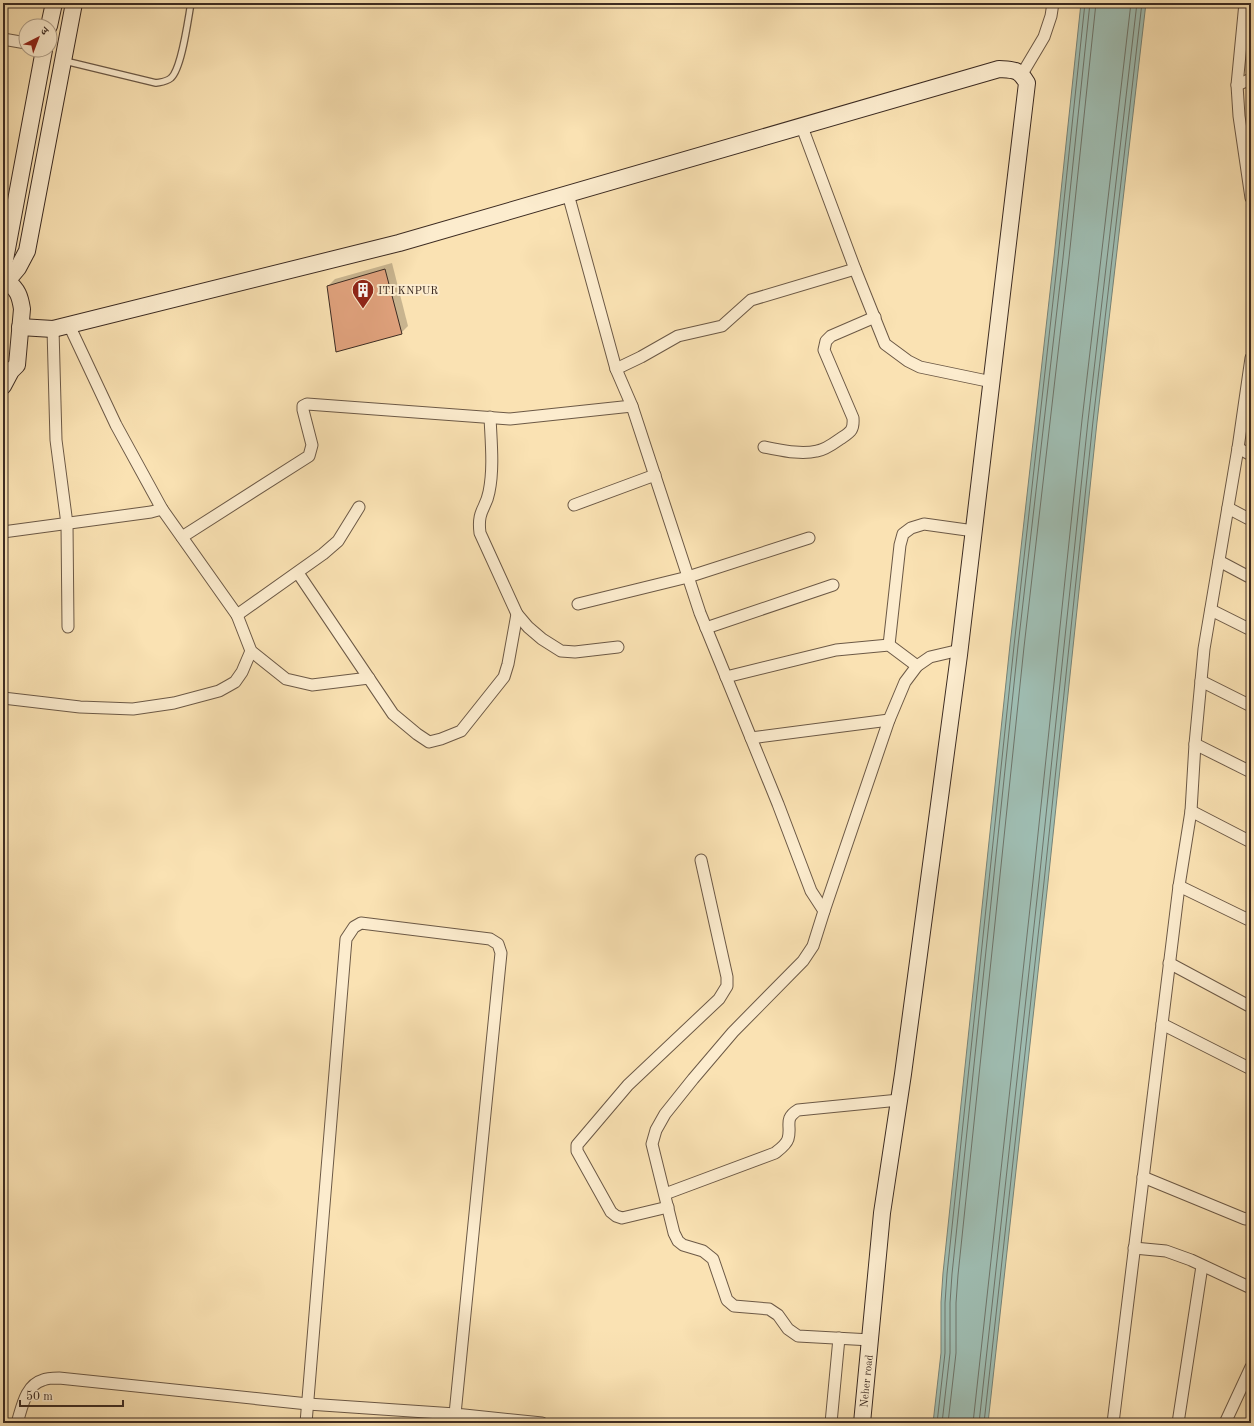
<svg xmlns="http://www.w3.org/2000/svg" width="1254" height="1426" font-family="'Old Standard TT','Noto Serif Devanagari',serif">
<rect width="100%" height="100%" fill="#fae2b3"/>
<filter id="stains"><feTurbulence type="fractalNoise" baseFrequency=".005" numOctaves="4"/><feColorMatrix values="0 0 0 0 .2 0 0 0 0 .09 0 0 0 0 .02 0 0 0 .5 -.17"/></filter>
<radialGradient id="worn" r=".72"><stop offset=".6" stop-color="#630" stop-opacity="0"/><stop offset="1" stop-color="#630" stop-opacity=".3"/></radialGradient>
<polygon fill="#9fbdb2" stroke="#778378" points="1081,3 1146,3 1097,422 1048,882 988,1423 933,1423 941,1353 941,1302 943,1273 1010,645 1054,257"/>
<polygon fill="#0003" points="392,263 408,326 401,333 328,286 335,279"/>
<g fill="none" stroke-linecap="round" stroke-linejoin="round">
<g stroke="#6e746a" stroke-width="1">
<polyline points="937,1423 945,1353 945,1303 947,1274 1014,646 1058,257 1085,3"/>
<polyline points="942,1423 950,1353 950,1303 952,1274 1018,646 1063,258 1090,3"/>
<polyline points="948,1423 956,1353 956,1303 958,1275 1024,647 1069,258 1096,3"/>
<polyline points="973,1423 1033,881 1082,420 1131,3"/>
<polyline points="979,1423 1039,881 1088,421 1137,3"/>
<polyline points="984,1423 1044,882 1093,421 1142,3"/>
</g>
</g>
<polygon fill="#dfa17c" stroke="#3c2b22" points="385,269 402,334 336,352 327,286"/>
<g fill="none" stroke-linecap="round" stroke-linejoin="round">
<g stroke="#6c5946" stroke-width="8">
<path id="lane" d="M 65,61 L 156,83 C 161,82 166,82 171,78 C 182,68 188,19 191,3"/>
</g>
<g stroke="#6c5946" stroke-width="13">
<g id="street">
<polyline points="1245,3 1237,85 1239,116 1251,198"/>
<polyline points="3,39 26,43"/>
<polyline points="1022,74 1044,37 1051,16 1053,3"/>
<polyline points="1237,85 1251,79"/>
<polyline points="802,127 855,269 885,344 908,361 920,367 992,382"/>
<polyline points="568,194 616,369 632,406 700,613 778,804 811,891 824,911"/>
<polyline points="69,325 116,425 162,509 237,615 251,651 286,679 312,685 369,678"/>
<polyline points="53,329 56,440 67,524 68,627"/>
<polyline points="616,369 641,357 678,336 722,326 751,300 855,269"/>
<path d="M 490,417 C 491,441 494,468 489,492 C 486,509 477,510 480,533 L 517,614 L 528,627 L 542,639 L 561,651 L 575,652 L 618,647"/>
<path d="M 764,447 C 781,450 800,455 817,451 C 825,450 833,444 840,439 C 850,432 854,431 853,418 L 824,350 L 826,341 L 831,336 L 875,317"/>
<polyline points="1238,448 1251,455"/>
<polyline points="574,505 655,475"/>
<polyline points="1228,508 1251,520"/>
<polyline points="3,532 151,512 162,509"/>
<polyline points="182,537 309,456 312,445 303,410 303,406 307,404 510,419 632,406"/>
<polyline points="1219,561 1251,578"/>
<polyline points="298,573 393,714 417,734 429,742 441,739 461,731 504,677 508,664 517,614"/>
<polyline points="578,604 688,577 809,538"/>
<polyline points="1211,610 1251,630"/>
<polyline points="237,615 323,554 338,541 359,507"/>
<polyline points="706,628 833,585"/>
<polyline points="889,645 900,545 903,534 911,528 924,524 974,531"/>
<polyline points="726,677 836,650 889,645 917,666"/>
<polyline points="1201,681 1251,706"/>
<polyline points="3,698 80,707 133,709 174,703 219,691 228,686 235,682 242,672 251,651"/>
<polyline points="751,738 889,720"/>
<polyline points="1195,744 1251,772"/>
<polyline points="1191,811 1251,842"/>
<polyline points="1179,886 1251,921"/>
<polyline points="1169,963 1251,1007"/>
<polyline points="1162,1024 1251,1069"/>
<polyline points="1143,1177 1245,1219 1251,1218"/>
<path d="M 665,1194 L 775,1153 C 780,1149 786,1145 788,1139 C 792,1126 783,1119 798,1110 L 899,1100"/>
<polyline points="668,1207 622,1218 616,1216 611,1212 577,1151 577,1145 628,1085 719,999 727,986 727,977 701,860"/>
<polyline points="1134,1248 1166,1251 1191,1260 1251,1288"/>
<polyline points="871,1340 798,1336 788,1329 778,1315 769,1309 734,1306 727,1300 713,1259 703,1251 683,1245 678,1241 674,1233 652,1144 656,1130 665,1114 693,1079 733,1032 803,961 813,946 824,911 889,720 905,682 917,666 930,657 960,650"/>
<path d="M 17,1423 C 22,1408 25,1385 43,1380 C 47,1378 53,1378 59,1378 L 308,1404 L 455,1414 L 454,1423"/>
<polyline points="306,1423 346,939 354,927 361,923 490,939 498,944 501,953 455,1414 542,1423"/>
<polyline points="831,1423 839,1338"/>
<polyline points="1113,1423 1179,886 1191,811 1195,744 1204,649 1238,448 1251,358"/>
<polyline points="1178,1423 1202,1266"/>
<polyline points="1225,1423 1251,1367"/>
</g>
</g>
<g stroke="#3c2b22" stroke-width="18">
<g id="secondary">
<polyline points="49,26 54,3"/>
<polyline points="3,282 7,281 18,268 27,251 74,3"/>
<path d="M 20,327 L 53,329 L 399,243 L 999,69 C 1015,70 1019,69 1027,83 L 959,655 L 903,1074 L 882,1213 L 862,1423"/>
<path d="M 3,386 L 11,371 L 17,365 L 22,309 C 20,296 18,290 7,281 L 4,265 L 44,50"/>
</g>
</g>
<use href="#lane" stroke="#fcecce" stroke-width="5.5"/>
<use href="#street" stroke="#fcecce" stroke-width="11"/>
<use href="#secondary" stroke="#fcecce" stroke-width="16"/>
</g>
<defs>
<g id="building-pin" transform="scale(1.15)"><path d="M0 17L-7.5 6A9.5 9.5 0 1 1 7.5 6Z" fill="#8f2418" stroke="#fcecce"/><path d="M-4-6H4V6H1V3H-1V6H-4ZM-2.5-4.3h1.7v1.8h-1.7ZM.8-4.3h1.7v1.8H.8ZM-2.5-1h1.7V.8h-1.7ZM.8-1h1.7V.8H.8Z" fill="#fff"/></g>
</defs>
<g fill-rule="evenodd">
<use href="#building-pin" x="363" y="290"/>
</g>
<g text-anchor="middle" stroke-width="4" stroke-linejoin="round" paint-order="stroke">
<g font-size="11" fill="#3c2b22" stroke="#fcecce" text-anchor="start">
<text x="378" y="294">ITI KNPUR</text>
</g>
<g font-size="11" fill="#3c2b22" stroke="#fcecce">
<text transform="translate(866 1381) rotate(-84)" y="4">Neher road</text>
</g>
</g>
<rect width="1254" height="1426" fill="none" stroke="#fae2b3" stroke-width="16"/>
<rect x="4" y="4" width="1246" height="1418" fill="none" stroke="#3c2b22" stroke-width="2"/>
<rect x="8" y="8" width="1238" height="1410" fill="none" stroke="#3c2b22"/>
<g transform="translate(38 38) rotate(42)"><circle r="19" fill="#fcecce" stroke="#af9f89"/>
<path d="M0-3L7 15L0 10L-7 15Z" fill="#8f2418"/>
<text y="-6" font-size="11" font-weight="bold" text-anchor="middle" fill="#3c2b22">उ</text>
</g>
<path d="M20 1400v6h103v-6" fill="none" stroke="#3c2b22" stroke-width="2"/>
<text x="26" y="1400" font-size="12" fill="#3c2b22" stroke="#fcecce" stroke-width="3" paint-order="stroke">50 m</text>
<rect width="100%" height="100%" filter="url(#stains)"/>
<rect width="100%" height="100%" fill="url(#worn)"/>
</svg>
